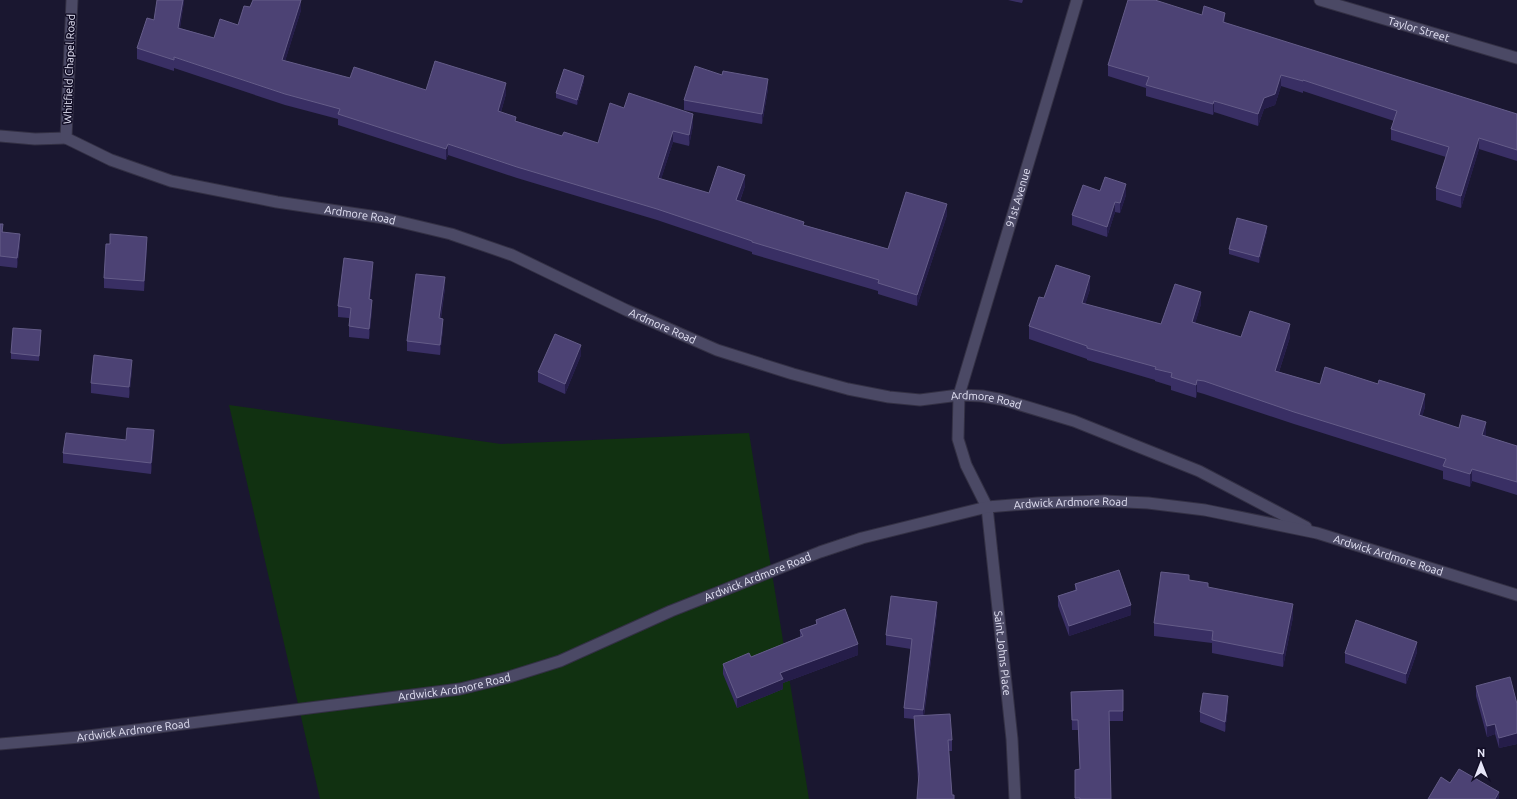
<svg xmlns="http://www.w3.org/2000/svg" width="1517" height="799" font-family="Ubuntu,sans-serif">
<rect width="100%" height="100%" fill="#1a1730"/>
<polygon fill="#113111" points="229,405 501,444 749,433 809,799 320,799"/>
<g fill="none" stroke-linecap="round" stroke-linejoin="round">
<g stroke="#333044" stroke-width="13">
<g id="minor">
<path id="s1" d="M 1320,0 L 1517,58"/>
<polyline points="0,136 35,139 66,138"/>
<path id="s2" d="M 959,395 L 1077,0"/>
<path id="s3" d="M 987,507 L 1012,739 L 1015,799"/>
</g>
</g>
<g stroke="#333044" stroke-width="13">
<g id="tertiary">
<path id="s4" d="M 72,0 L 66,138 L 111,160 L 171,181 L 277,202 L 384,218 L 451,234 L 512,255 L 626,310 L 717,350 L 793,374 L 848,389 L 889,397 L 920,400 L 959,395 L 982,396 L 1004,400 L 1074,421 L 1199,471 L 1306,527"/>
<polyline points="959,395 958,439 966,465 987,507"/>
<path id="s5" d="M 0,744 L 80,737 L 460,689 L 509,677 L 560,661 L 671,611 L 820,552 L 862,538 L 987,507 L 1038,503 L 1104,501 L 1148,503 L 1205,510 L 1317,533 L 1517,595"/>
</g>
</g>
<use href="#minor" stroke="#4b4965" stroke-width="11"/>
<use href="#tertiary" stroke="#4b4965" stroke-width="11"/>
</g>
<g fill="#392f64">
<polygon points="184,0 180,28 214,38 238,25 250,7 301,0 301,10 285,61 350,78 426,90 506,94 501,112 516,121 562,136 598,143 624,108 693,125 689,146 673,142 661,179 709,193 745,186 740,201 804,225 888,249 947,215 917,306 878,294 878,291 752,254 752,252 657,220 517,178 448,155 446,160 338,125 338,119 285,105 174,68 174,71 137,59 137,48 154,20"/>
<polygon points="1008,0 1023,0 1022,3"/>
<polygon points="1202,15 1225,23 1517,114 1517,161 1479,149 1461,208 1436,200 1436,188 1446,157 1391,140 1391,129 1394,121 1303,91 1303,93 1281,86 1275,105 1264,109 1258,126 1214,112 1213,115 1146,96 1146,88 1108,76 1108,65"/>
<polygon points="584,81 577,105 556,98 556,93"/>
<polygon points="768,89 762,124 684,110 684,100"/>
<polygon points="1100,191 1126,195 1120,213 1115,212 1107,237 1072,225 1072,215"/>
<polygon points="0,224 3,232 20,244 17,268 0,266"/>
<polygon points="1267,231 1259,263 1229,254 1229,249"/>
<polygon points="147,247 144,291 104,288 104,278"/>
<polygon points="373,272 370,299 372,310 369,339 349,337 349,318 338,317 338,306"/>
<polygon points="445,288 441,318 443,329 440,355 407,351 407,341"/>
<polygon points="1090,289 1085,304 1161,324 1201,304 1195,323 1241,337 1290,337 1279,372 1320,384 1425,407 1422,416 1459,428 1486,435 1485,436 1517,446 1517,495 1472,481 1470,487 1443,479 1443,471 1294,424 1204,394 1197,392 1196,398 1171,390 1171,386 1155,381 1155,380 1087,360 1087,359 1029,339 1029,326 1044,298"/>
<polygon points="41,335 39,361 11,359 11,353"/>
<polygon points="581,355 565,394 538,382 538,372"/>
<polygon points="132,370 129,398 91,393 91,383"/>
<polygon points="126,440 154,441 151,474 63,463 63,453"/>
<polygon points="1189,580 1293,617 1283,667 1212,653 1212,643 1154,636 1154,623"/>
<polygon points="1075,584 1131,615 1069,636 1058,606 1058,596 1075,590"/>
<polygon points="937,613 924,716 952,740 952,751 949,751 952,795 918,780 914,727 914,719 904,718 904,708 911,649 886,645 886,635"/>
<polygon points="816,620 858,655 783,683 783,689 737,708 723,674 723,664 751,657 800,637 800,630 816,624"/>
<polygon points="1417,652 1406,684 1345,663 1345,653"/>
<polygon points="1476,686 1517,704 1517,744 1499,748 1495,734 1487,737 1476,696"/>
<polygon points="1071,692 1123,711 1123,721 1109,721 1111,799 1075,799 1075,770 1080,769 1078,730 1072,730"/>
<polygon points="1228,707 1225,732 1200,722 1200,712"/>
</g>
<g fill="#251d49">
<polygon points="183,0 184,0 184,3 178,39 178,28"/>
<polygon points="301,0 301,10 282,71 282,60"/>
<polygon points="1225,13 1225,24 1223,22"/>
<polygon points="1281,75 1281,86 1275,105 1264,109 1258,126 1258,114 1264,98"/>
<polygon points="584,76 584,81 577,105 577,100"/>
<polygon points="768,79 768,89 762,124 762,114"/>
<polygon points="506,83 506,94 498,122 498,111"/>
<polygon points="1214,101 1214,112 1213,115 1213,104"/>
<polygon points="693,114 693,125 689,146 689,135"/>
<polygon points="673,131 673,142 658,189 658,178"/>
<polygon points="1479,138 1479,149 1461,208 1461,196"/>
<polygon points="448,144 448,155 446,160 446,149"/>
<polygon points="745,175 745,186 736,211 736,200"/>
<polygon points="1126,184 1126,195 1120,213 1120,203"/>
<polygon points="1115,202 1115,212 1107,237 1107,227"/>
<polygon points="947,204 947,215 917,306 917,295"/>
<polygon points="1267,226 1267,231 1259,263 1259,257"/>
<polygon points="20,234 20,244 17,268 17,258"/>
<polygon points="147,237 147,247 144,291 144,281"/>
<polygon points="373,262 373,272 369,310 369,299"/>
<polygon points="1090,276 1090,289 1082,315 1082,303"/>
<polygon points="445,277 445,288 439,328 439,318"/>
<polygon points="1201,292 1201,304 1192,334 1192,322"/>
<polygon points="372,300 372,310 369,339 369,329"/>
<polygon points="443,319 443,329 440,355 440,345"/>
<polygon points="1290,324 1290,337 1275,384 1275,371"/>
<polygon points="581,345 581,355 565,394 565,384"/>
<polygon points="132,360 132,370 129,398 129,387"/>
<polygon points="1197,380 1197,392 1196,398 1196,385"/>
<polygon points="1425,394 1425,407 1419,428 1419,415"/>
<polygon points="1486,422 1486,435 1482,448 1482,435"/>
<polygon points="154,430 154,441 151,474 151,463"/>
<polygon points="1472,469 1472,481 1470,487 1470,474"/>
<polygon points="937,602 937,613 923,720 923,710"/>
<polygon points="1293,604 1293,617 1283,667 1283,654"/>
<polygon points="1131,605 1131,615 1069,636 1069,626"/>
<polygon points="1417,642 1417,652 1406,684 1406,674"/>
<polygon points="858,644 858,655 783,683 783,689 737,708 737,698 780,673"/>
<polygon points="1228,696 1228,707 1225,732 1225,722"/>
<polygon points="1495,724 1495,734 1487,737 1487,726"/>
<polygon points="1517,733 1517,744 1499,748 1499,738"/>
<polygon points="1499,792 1499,799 1495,799"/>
</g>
<g fill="#4c4274" stroke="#645c88">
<polygon points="157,0 183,0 178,28 214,38 220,19 238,25 244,6 250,7 253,0 301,0 282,60 350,78 354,67 426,90 435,61 506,83 498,111 516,117 515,121 562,136 564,132 598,143 610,103 624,108 629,93 693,114 689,135 673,131 658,178 709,193 718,166 745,175 736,200 804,222 803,225 888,249 906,192 947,204 917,295 878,283 879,280 752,242 752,241 657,209 517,167 448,144 446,149 338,114 340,109 285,94 174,57 174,60 137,48 147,18 154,20"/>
<polygon points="1128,0 1155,0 1202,15 1204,6 1225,13 1223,22 1517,114 1517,150 1479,138 1461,196 1436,188 1449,147 1391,129 1397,111 1303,80 1303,81 1281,75 1275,94 1264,98 1258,114 1214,101 1213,104 1146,85 1149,77 1108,65"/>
<polygon points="695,66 722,75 723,71 768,79 762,114 684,100"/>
<polygon points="564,69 584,76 577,100 556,93"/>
<polygon points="1105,177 1126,184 1120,203 1115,202 1107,227 1072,215 1083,185 1100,191"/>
<polygon points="1237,218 1267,226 1259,257 1229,249"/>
<polygon points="0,224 3,224 2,232 20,234 17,258 0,256"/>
<polygon points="110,234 147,237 144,281 104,278 106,244 110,244"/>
<polygon points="344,258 373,262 369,299 372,300 369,329 349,326 351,308 338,306"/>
<polygon points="1056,265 1090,276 1082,303 1161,324 1175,284 1201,292 1192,322 1241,337 1250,311 1290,324 1275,371 1320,384 1325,367 1378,384 1379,380 1425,394 1419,415 1459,428 1462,415 1486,422 1482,435 1517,446 1517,482 1472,469 1470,474 1443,466 1446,459 1294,412 1204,381 1197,380 1196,385 1171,377 1172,373 1155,369 1156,367 1087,348 1087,346 1029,326 1039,297 1044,298"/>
<polygon points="416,274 445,277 439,318 443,319 440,345 407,341"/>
<polygon points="13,328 41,330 39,356 11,353"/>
<polygon points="555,334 581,345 565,384 538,372"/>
<polygon points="94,355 132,360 129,387 91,383"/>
<polygon points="127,428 154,430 151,463 63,453 66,433 126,440"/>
<polygon points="1119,570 1131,605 1069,626 1058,596 1077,590 1075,584"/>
<polygon points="1161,572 1189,575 1189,580 1208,583 1208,587 1293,604 1283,654 1212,640 1213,631 1154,623"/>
<polygon points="891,596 937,602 923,710 904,708 912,639 886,635"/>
<polygon points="845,609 858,644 780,673 783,679 737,698 723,664 749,653 751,657 803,636 800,630 817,624 816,620"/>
<polygon points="1356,620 1417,642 1406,674 1345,653"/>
<polygon points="1510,677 1517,704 1517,733 1499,738 1495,724 1487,726 1476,686"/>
<polygon points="1123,690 1123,711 1109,711 1111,799 1080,799 1080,798 1075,798 1075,770 1080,769 1078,720 1072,720 1071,692"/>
<polygon points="1203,693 1228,696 1225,722 1200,712"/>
<polygon points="950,714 952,740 948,740 952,795 954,795 954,799 917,799 919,774 914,716"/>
<polygon points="1459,769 1499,792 1495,799 1428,799 1441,777 1450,783"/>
</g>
<g text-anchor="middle" stroke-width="3" stroke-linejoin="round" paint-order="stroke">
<g font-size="11" fill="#e6e5f7" stroke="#120e26">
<text dy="4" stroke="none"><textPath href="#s1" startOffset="103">Taylor Street</textPath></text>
<text transform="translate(69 69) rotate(-88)" y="4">Whitfield Chapel Road</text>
<text dy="4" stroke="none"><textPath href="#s2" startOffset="206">91st Avenue</textPath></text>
<text dy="4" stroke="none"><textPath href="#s4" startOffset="444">Ardmore Road</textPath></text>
<text dy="4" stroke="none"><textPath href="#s4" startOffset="768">Ardmore Road</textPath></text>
<text dy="4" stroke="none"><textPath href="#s4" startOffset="1104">Ardmore Road</textPath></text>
<text dy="4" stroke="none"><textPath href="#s5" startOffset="1106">Ardwick Ardmore Road</textPath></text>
<text dy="4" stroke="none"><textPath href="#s5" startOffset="1430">Ardwick Ardmore Road</textPath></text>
<text dy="4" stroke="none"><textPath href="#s5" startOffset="782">Ardwick Ardmore Road</textPath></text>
<text dy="4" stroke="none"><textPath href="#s3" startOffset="147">Saint Johns Place</textPath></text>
<text dy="4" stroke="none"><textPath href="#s5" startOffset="458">Ardwick Ardmore Road</textPath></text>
<text dy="4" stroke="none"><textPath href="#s5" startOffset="134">Ardwick Ardmore Road</textPath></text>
</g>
</g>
<g transform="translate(1481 763)" stroke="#120e26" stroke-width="3" paint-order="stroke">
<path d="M0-3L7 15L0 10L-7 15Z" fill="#e6e5f7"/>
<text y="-6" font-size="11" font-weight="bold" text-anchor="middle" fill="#e6e5f7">N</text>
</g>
</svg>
